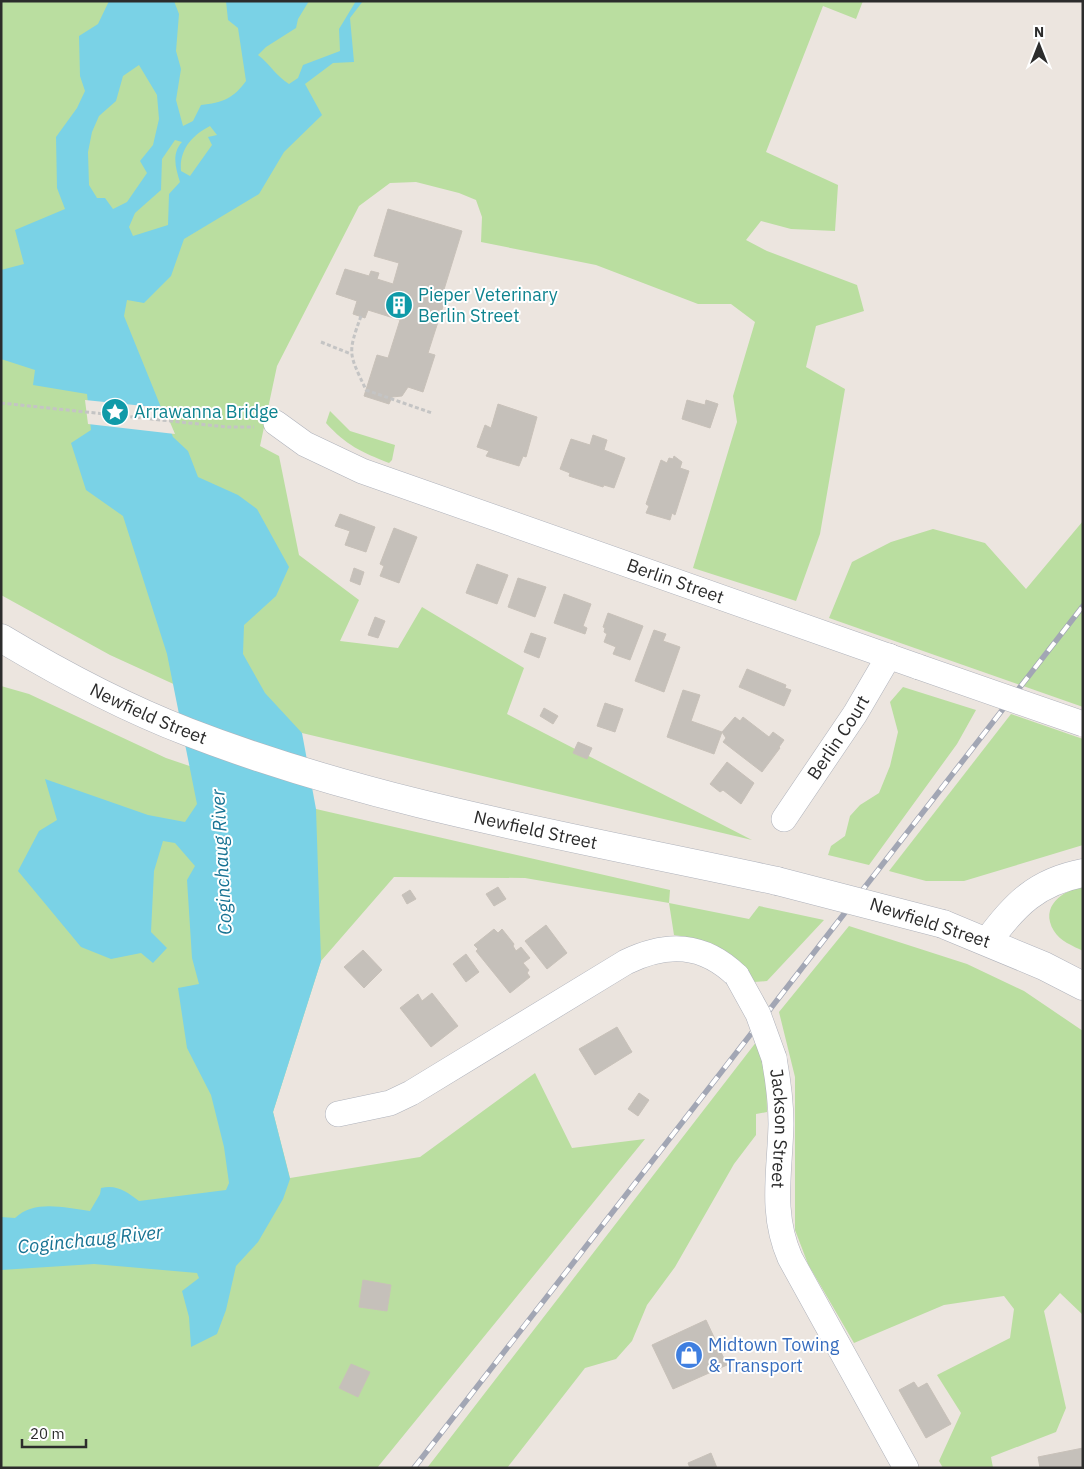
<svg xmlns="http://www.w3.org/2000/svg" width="1084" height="1469" font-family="'IBM Plex Sans',sans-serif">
<rect width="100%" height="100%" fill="#ece5df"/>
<g fill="#badea0">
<polygon points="1,1 863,1 856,19 823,6 766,152 838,185 835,231 791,229 761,221 746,240 767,251 857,285 864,311 816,326 806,367 845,389 820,534 796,601 693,568 737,422 733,396 755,322 731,304 698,304 596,265 481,242 482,217 476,200 459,193 416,182 390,183 359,206 277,366 260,446 279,456 299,555 359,600 340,641 398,648 422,607 524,668 507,714 752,840 302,733 226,708 110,655 1,595"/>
<path d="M 330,411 L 350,431 L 395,445 L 392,460 L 389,463 C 361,452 346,445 326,423 Z"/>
<polygon points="1083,521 1083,707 829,618 852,562 891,542 933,529 985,543 1026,589"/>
<path d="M 1,686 L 29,694 L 166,758 L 316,809 L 670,890 L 669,903 L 749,919 L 759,906 L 824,920 L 767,981 L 754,982 C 727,958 711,939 674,935 L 669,903 L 525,878 L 394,877 L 321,961 L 273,1112 L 290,1178 L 420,1157 L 535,1073 L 572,1148 L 645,1139 L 377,1468 L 1,1468 Z"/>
<polygon points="903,687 976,710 957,744 869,865 828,855 831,846 845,836 850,816 860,805 879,793 890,766 898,732 890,702"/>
<polygon points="1011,714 1083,739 1083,845 964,881 926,881 889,871"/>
<path d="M 1083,886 L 1083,951 C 1073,946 1060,941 1054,931 C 1039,906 1063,891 1083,886 Z"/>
<polygon points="849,926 967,964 1024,991 1083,1031 1083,1315 1060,1293 1044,1311 1066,1408 1056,1432 991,1457 993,1468 943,1468 939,1461 961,1413 937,1375 1010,1338 1014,1309 1004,1296 944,1305 854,1343 808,1264 795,1230 795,1077 779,1012"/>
<path d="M 757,1041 C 765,1065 767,1087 767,1112 L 756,1114 L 756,1135 L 734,1164 L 675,1267 L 647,1305 L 632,1341 L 616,1359 L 585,1368 L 507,1468 L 427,1468 Z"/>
</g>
<path fill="#7ad2e6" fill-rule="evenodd" d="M 109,1 L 174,1 L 179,14 L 176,51 L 181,69 L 176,100 L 183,126 L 193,121 L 201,105 C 222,103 234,98 246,81 L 238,28 L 228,20 L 226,1 L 309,1 L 298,19 L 296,28 L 266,47 L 258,55 C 270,64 276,76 289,84 L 298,78 L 303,65 L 340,51 L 339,29 L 356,1 L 363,1 L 350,18 L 354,62 L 333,63 L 305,84 L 322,115 L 284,152 L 259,194 L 184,239 L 171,276 L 144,303 L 127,300 L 124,316 L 173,437 L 188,451 L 198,477 L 238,495 L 257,509 L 289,567 L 276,596 L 244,625 L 243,654 L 265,693 L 302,733 L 316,809 L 321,961 L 273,1112 L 290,1179 L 283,1199 L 258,1242 L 236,1266 L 226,1310 L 217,1334 L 191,1347 L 189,1317 L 182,1291 L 199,1278 L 197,1273 L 94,1264 L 1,1270 L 1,1217 L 15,1218 C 35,1199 65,1208 90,1211 L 100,1194 L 101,1188 C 117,1184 127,1192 139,1201 L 226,1190 L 229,1183 L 224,1147 L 211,1095 L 187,1048 L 178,988 L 199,984 L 192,958 L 187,880 L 195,866 L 175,843 L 163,841 L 154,871 L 151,932 L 167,948 L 153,963 L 141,953 L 111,959 L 81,947 L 18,871 L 39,831 L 57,820 L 45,779 L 148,815 L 185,822 L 197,804 L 167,654 L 123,516 L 86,490 L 71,443 L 91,430 L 87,394 L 33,385 L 35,370 L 1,359 L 1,270 L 24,264 L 15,230 L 65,209 L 57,188 L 56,137 L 77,108 L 85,91 L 80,76 L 79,36 L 98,24 ZM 139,65 L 157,95 L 159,119 L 153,145 L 140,161 L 147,173 L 127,202 L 113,209 L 105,198 L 97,198 L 89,185 L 88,152 L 92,132 L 99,116 L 116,101 L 123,76 ZM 210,126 L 217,135 L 208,137 L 212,145 L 190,176 L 181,171 C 179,150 192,135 210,126 ZM 175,140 L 182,142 C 171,154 176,169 180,182 L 169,194 L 168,225 L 133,236 L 129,227 L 135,213 L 161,190 L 162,159 Z"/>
<polygon fill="#ece5df" points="85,400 164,408 175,434 88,424"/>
<g fill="#c5c0ba" stroke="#c8c1b9">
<polygon points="388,209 462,231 442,296 446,297 428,353 435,355 423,392 408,387 402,396 392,397 389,404 364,396 377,355 388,358 400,320 368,310 365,318 353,314 357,301 336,294 345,269 369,276 371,271 379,273 377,279 393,284 399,263 374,256"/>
<polygon points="687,400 705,405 706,400 718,404 710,428 682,419"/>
<polygon points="498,404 537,417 526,457 523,456 519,466 486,456 489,451 477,447 485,425 491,428"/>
<polygon points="593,435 607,440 604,450 625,458 614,488 604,485 603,487 569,476 570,473 560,469 571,439 590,445"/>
<polygon points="674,456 682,462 680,468 689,471 675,515 672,513 670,520 646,513 649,506 646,504 661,460 667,463 669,458 673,459"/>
<polygon points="340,514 375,527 366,552 345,545 350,531 335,526"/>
<polygon points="394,528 417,537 399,583 380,576 384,566 380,564"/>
<polygon points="477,564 508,575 497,604 466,593"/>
<polygon points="354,568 364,572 360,585 350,581"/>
<polygon points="518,578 546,587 535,617 508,607"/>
<polygon points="564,594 591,604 583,626 587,628 585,634 554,623"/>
<polygon points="608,613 643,626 630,660 613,654 616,647 604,642 607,634 604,632 605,628 603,627"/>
<polygon points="375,617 385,621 378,638 368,635"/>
<polygon points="654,630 666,634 663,641 680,647 664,692 635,681"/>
<polygon points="531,633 546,638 539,658 524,652"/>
<polygon points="747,669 786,685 785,688 791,690 784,706 739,687"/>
<polygon points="683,690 700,695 691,721 722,732 714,754 667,737"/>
<polygon points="605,703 623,709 615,732 597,726"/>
<polygon points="544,708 558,716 553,724 540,716"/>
<polygon points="735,717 740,721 743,717 769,737 773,732 784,740 779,747 780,748 762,772 723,742 726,738 722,732"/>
<polygon points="578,742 592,748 587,759 573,753"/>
<polygon points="727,762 754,783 741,804 723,790 720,792 710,784"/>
<polygon points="498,887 506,899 494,906 486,894"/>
<polygon points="410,890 416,899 407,904 402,895"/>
<polygon points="546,925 567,953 547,969 525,941"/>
<polygon points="494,929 498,933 502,929 514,944 513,946 516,951 521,947 530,958 523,963 529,970 527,973 530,977 510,993 476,951 478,949 474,945"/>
<polygon points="363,950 382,970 364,988 344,967"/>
<polygon points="466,954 479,972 466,982 453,964"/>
<polygon points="432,993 458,1026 431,1047 400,1008 418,994 422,1001"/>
<polygon points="617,1027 632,1052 595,1075 579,1049"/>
<polygon points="639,1093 649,1100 638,1116 628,1109"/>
<polygon points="363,1280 391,1285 387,1311 359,1307"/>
<polygon points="706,1320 727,1365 673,1389 652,1345"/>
<polygon points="351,1364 370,1372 358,1397 339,1388"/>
<polygon points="914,1382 918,1388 927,1383 951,1424 926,1438 899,1390"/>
<polygon points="1083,1448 1083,1468 1040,1468 1038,1457"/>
<polygon points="711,1453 717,1468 690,1468 688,1463"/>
</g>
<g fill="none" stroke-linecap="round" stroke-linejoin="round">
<g stroke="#afb2bb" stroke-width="26">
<g id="minor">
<path id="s1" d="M 276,423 L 305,444 L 362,471 L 919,667"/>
<path id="s2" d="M 784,819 L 855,714 L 889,656"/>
<path id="s3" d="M 774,1058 C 778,1080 781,1102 781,1124 C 780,1172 770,1212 790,1258 L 906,1468"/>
<path d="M 338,1114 L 390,1103 L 411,1093 L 626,962 C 667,942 703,943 737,976"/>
</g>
</g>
<g stroke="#afb2bb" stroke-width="29">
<path id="tertiary" d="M 988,941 C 1015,904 1037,882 1083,873"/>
</g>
<g stroke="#afb2bb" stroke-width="29">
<g id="secondary">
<path id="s4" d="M 1,638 C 61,674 123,707 188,732 C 377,805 579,838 777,881"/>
<polyline points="943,924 1044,966 1083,986"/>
</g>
</g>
<g stroke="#c4c4c4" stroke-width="3" stroke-dasharray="4 2.5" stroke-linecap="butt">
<path d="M 361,316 C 347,355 349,353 366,390 L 432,413"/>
<polyline points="321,342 351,354"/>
<polyline points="1,403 227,427 254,427"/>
</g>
<use href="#minor" stroke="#fff" stroke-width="25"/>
<use href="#tertiary" stroke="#fff" stroke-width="28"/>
<use href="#secondary" stroke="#fff" stroke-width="28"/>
<g stroke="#a2a6b4" stroke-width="5.5">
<polyline id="rail" points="414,1468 1083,606"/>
</g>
<use href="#rail" stroke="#fff" stroke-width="4" stroke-dasharray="11" stroke-linecap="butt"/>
<g stroke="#afb2bb" stroke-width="26" stroke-linecap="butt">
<g id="minor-bridge">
<polyline points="919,667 1083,724"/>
<polyline points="737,976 758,1014 774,1058"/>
</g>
</g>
<g stroke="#afb2bb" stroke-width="29" stroke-linecap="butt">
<polyline id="secondary-bridge" points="777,881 943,924"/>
</g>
<use href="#minor-bridge" stroke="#fff" stroke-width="25"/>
<use href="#secondary-bridge" stroke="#fff" stroke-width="28"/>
</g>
<defs>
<g id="building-disc" transform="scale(1.4375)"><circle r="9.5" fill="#0f9aa8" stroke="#fff"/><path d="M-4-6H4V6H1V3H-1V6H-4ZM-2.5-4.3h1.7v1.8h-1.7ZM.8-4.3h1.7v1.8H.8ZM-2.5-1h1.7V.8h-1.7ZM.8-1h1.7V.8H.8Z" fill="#fff"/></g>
<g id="sight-disc" transform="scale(1.4375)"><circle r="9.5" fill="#0f9aa8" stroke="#fff"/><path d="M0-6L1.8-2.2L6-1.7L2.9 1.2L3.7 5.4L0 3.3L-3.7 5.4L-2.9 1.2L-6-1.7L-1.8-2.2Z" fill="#fff"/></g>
<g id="shop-disc" transform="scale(1.4375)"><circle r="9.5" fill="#3f7fe0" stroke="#fff"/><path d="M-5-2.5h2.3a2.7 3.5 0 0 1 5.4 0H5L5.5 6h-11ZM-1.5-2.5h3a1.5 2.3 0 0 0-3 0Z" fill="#fff"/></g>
</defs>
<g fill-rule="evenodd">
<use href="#building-disc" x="399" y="305"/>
<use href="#sight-disc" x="115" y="412"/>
<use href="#shop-disc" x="689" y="1355"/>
</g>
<g text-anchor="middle" stroke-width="4" stroke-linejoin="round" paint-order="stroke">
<g font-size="18" fill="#0d838f" stroke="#fff" text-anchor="start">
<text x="418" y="301">Pieper Veterinary<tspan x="418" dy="21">Berlin Street</tspan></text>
<text x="134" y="418">Arrawanna Bridge</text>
</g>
<g font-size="18" fill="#2c2c2c" stroke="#fff">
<text dy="6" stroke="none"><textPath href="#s1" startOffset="431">Berlin Street</textPath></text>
<text dy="6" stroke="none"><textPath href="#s4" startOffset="166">Newfield Street</textPath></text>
<text dy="6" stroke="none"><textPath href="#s2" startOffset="98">Berlin Court</textPath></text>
<text dy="6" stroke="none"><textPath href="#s4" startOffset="571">Newfield Street</textPath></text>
<text transform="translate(930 923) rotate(18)" y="6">Newfield Street</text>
<text dy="6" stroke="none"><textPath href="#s3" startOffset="71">Jackson Street</textPath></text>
</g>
<g font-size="18" fill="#366cbe" stroke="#fff" text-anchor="start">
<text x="708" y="1351">Midtown Towing<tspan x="708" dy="21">&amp; Transport</tspan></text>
</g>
<g font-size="19" font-style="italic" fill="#187393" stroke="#fff">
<text transform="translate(221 862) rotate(-93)" y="7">Coginchaug River</text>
<text transform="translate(90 1239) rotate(-6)" y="7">Coginchaug River</text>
</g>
</g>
<rect width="1084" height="1469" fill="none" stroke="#2c2c2c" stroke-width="5"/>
<g transform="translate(1039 45)" stroke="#ffffff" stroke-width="4" paint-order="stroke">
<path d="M0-4L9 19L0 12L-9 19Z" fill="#2c2c2c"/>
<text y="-8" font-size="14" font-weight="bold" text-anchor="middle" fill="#2c2c2c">N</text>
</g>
<path d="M22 1439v8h64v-8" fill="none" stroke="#2c2c2c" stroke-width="2.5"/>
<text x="30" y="1439" font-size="15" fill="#2c2c2c" stroke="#ffffff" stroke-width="4" paint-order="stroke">20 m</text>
</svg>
